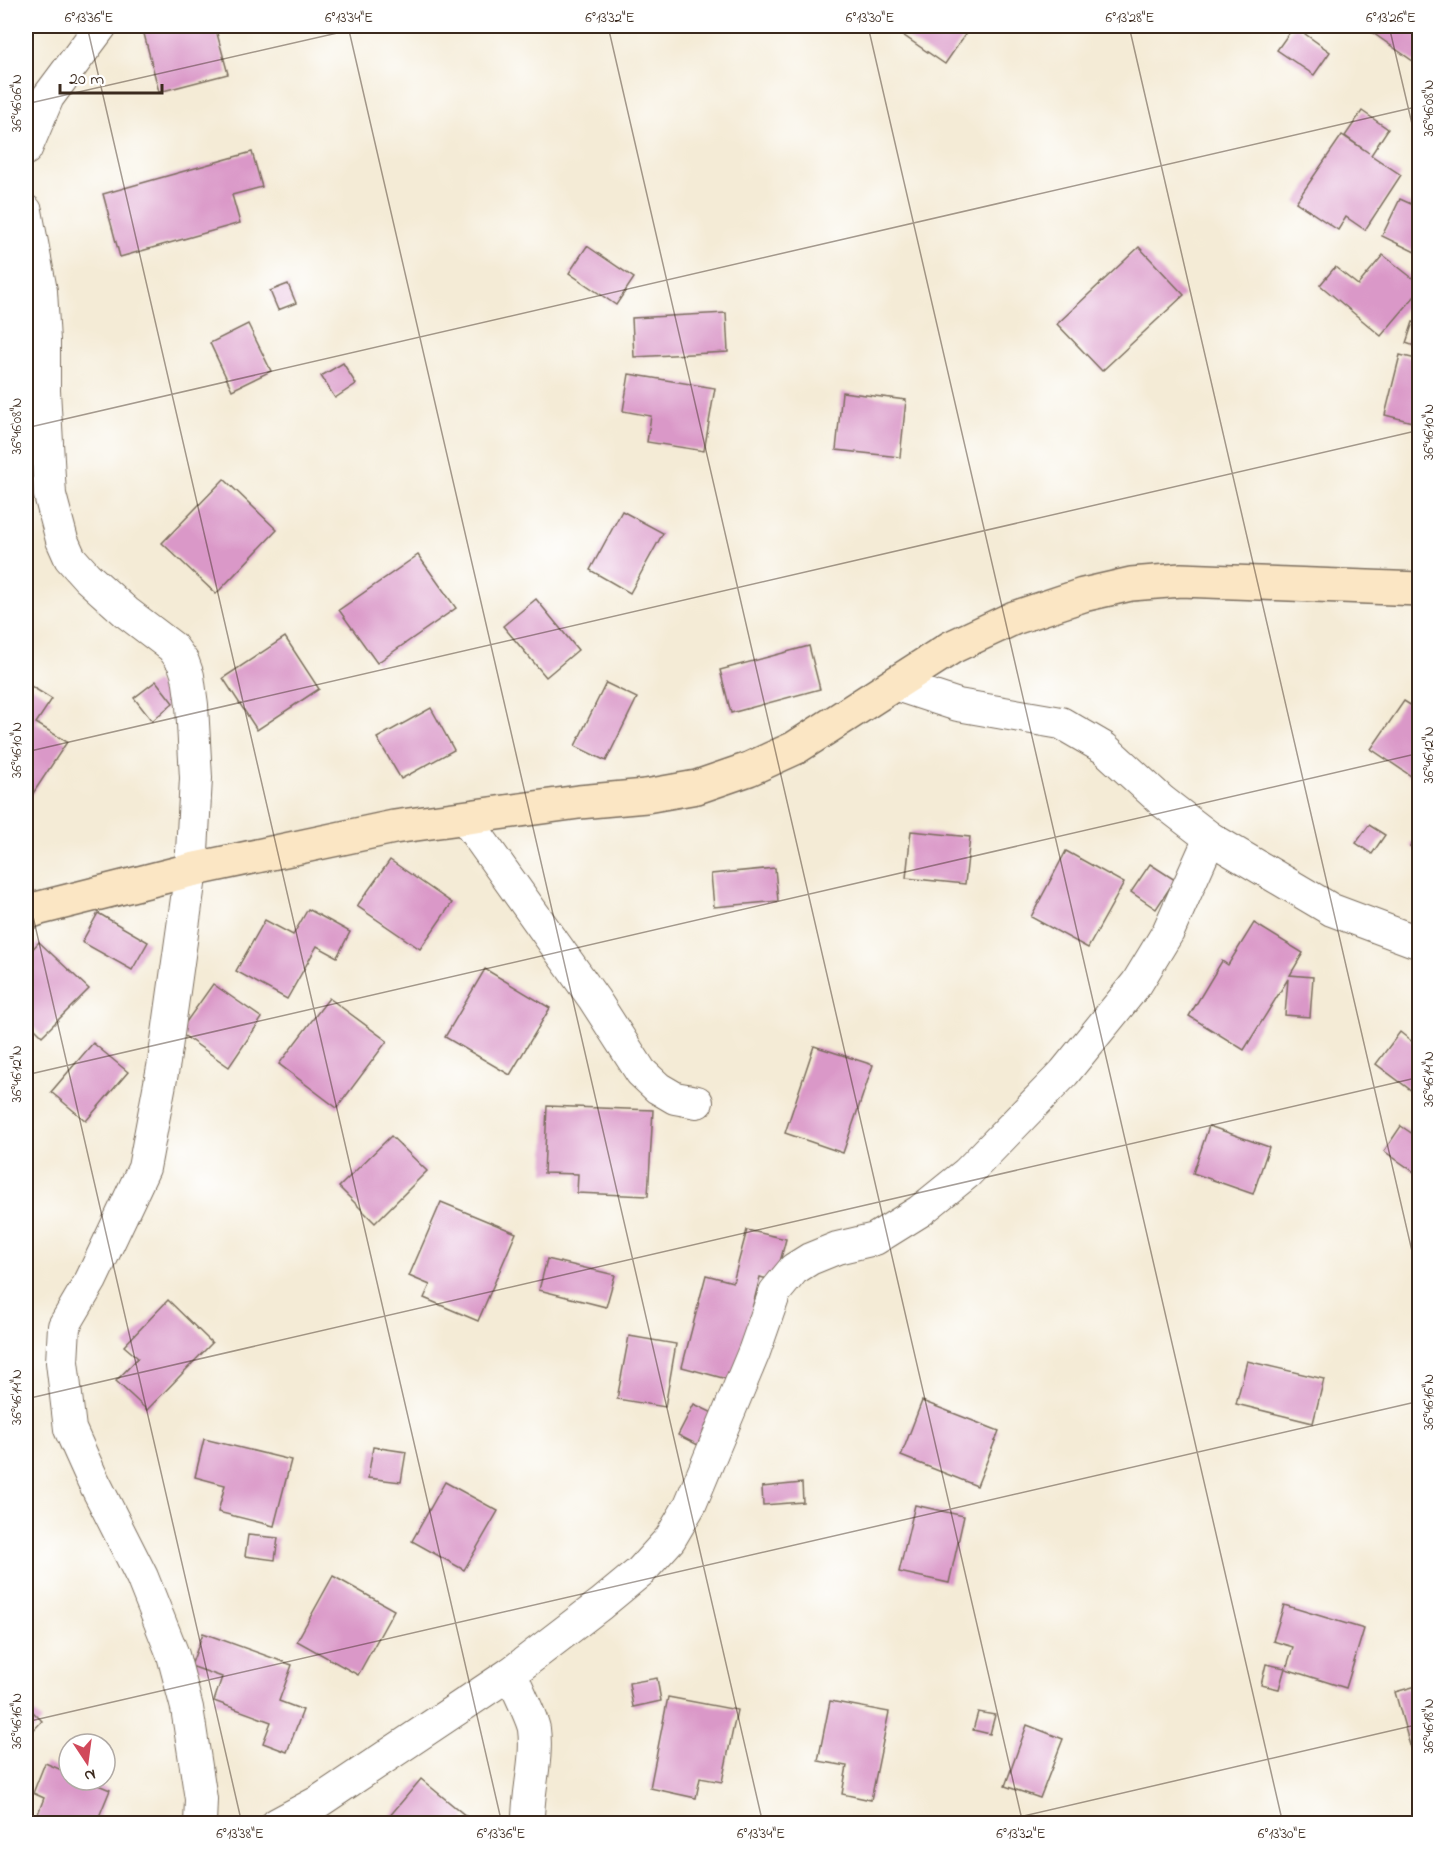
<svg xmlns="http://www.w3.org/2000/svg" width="1445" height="1849" font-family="'Indie Flower',sans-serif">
<rect width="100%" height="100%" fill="#fff"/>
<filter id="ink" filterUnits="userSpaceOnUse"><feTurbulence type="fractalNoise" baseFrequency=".0167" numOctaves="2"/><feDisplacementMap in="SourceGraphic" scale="12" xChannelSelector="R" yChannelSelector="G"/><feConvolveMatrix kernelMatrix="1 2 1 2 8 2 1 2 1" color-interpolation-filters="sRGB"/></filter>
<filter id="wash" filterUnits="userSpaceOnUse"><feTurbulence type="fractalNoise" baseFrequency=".008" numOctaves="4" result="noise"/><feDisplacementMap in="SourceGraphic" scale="24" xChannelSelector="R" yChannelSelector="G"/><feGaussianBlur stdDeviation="1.35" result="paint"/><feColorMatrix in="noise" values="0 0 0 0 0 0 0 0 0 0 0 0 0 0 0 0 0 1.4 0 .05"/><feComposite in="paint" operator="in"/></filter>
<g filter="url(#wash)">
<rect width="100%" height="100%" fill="#f4ebd6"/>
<g id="blocks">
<g fill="#da98c8">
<polygon points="142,26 215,26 228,74 159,92"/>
<polygon points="905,26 971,26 945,64 900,33"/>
<polygon points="1294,26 1330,52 1314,75 1277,50"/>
<polygon points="1363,26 1420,26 1420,66"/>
<polygon points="1362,111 1388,129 1371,155 1401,175 1365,230 1346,217 1338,230 1296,202 1342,135 1369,153 1345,136"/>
<polygon points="252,152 262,187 232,195 240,223 120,257 103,194"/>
<polygon points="1400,199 1420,208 1420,248 1417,253 1382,236"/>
<polygon points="587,246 634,278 616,305 569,273"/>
<polygon points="1139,247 1184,295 1102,371 1057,324"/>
<polygon points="1383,255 1420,284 1420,290 1381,336 1320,285 1335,267 1358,285"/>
<polygon points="288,284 296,303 278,310 270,291"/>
<polygon points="726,313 728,352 634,357 632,318"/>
<polygon points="1413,322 1420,324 1420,348 1406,343"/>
<polygon points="248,324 271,371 232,390 210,343"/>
<polygon points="1400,355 1420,360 1420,424 1385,415"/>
<polygon points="343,363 356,384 335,398 321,376"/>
<polygon points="629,374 715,388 704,451 647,442 651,416 623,411"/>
<polygon points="842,392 906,400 900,457 836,450"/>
<polygon points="224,479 277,530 216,594 162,543"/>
<polygon points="622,511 663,533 630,593 590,570"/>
<polygon points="418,555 456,608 377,663 339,610"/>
<polygon points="536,599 578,650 546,677 503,626"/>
<polygon points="285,637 319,689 257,730 223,678"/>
<polygon points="809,646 820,689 731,713 720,670"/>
<polygon points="156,681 173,703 152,721 134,698"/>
<polygon points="606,683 637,698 606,761 575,746"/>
<polygon points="29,685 52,699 36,723 67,742 26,804 26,691"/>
<polygon points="1404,701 1420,711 1420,782 1371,749"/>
<polygon points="431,708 454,750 401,779 377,738"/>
<polygon points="1369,825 1385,835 1372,854 1356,843"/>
<polygon points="911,831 970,837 965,884 906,878"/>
<polygon points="1420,833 1420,853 1410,846"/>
<polygon points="1066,851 1124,883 1088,948 1031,917"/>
<polygon points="390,860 452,903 420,949 357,906"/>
<polygon points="1150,864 1175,880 1156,909 1131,892"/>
<polygon points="775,868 778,901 714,907 711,874"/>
<polygon points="308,909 350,932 337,957 317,946 287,999 236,971 265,920 293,935"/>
<polygon points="98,913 148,942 132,970 82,942"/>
<polygon points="1254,923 1303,953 1290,975 1313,977 1310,1017 1285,1015 1288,979 1244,1050 1189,1016 1222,961 1228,965"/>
<polygon points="39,942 89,989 42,1036 26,1020 26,956"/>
<polygon points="485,969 550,1008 510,1075 445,1037"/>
<polygon points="213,984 262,1018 229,1067 179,1032"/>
<polygon points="329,998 387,1041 337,1108 279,1064"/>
<polygon points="1400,1032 1420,1048 1420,1090 1416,1094 1376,1064"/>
<polygon points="93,1043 128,1072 86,1121 51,1092"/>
<polygon points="814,1046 873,1065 843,1153 785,1133"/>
<polygon points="547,1106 653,1110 648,1196 577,1193 578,1174 544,1173"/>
<polygon points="1209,1126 1269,1147 1253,1194 1193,1173"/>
<polygon points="1401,1126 1420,1139 1420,1176 1384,1151"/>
<polygon points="391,1136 427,1171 375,1223 339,1187"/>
<polygon points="441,1202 516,1233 478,1321 424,1298 430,1285 409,1276"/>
<polygon points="747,1230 786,1239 775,1281 760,1277 734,1381 682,1367 706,1275 733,1282"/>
<polygon points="547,1259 615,1275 606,1307 539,1290"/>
<polygon points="168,1300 212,1343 147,1410 116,1381 138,1358 124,1346"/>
<polygon points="629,1336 676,1344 665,1407 617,1399"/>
<polygon points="1247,1361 1324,1379 1313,1423 1236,1404"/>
<polygon points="922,1401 999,1431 977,1486 901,1456"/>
<polygon points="694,1404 719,1416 702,1447 678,1435"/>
<polygon points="204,1439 291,1460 274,1526 218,1512 225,1485 195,1477"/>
<polygon points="373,1447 406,1452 401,1482 368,1478"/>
<polygon points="445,1482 498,1511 464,1570 412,1541"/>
<polygon points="802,1483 803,1502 763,1505 762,1487"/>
<polygon points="915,1505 964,1516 949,1583 899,1572"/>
<polygon points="248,1535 278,1538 275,1560 245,1556"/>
<polygon points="333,1576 394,1610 358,1675 297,1641"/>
<polygon points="1284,1605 1364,1629 1346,1688 1286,1669 1293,1647 1273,1641"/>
<polygon points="203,1633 292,1665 279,1701 303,1710 287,1752 263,1743 271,1722 214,1701 222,1677 191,1666"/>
<polygon points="1266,1664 1285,1668 1279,1689 1261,1685"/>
<polygon points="657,1678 661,1701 633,1707 629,1683"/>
<polygon points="1420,1685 1420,1747 1411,1749 1395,1692"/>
<polygon points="668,1697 737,1710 722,1782 700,1778 696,1798 650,1788"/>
<polygon points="830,1701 889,1712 871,1800 842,1794 847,1766 818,1761"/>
<polygon points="26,1705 42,1721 26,1738"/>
<polygon points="978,1712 995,1715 990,1734 973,1730"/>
<polygon points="1027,1725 1063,1739 1040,1798 1005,1786"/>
<polygon points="45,1763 69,1773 69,1780 86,1780 110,1790 96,1824 34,1824 44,1798 33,1793"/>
<polygon points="421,1779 467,1817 462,1824 383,1824"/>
</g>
</g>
</g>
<g filter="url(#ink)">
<use href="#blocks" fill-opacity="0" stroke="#7c6e5e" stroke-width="1.5"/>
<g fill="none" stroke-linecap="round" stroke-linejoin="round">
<g stroke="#7c6e5e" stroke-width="34">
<g id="street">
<polyline points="26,149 48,97 101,26"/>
<polyline points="26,211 41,291 44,341 44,391 50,495 62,540 70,558 87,577 126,612 172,647 183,662 188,676 192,705 196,778 191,870 164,1062 144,1168 91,1280 64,1326 62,1362 70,1429 92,1478 142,1577 173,1655 187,1708 201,1799 200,1824"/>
<polyline points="894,684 958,705 1061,723 1104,748 1162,801 1210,838 1332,910 1420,943"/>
<polyline points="465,818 594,999 641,1072 658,1088 675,1098 697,1102"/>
<path d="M 511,1673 C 516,1687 532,1717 534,1729 C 538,1761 527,1792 528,1824"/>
<polyline points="277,1824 318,1802 511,1673 601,1604 641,1571 670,1539 690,1505 754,1352 775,1292 794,1269 810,1259 837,1248 875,1239 920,1211 967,1173 1064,1073 1137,983 1168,932 1210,838"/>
</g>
</g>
<g stroke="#7c6e5e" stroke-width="36">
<polyline id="secondary" points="26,913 40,908 191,870 394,827 579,802 646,796 697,787 749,769 795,748 952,647 1014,618 1083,595 1131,584 1181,580 1420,589"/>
</g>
<use href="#street" stroke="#fff" stroke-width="32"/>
<use href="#secondary" stroke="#fbe6c4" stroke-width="33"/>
</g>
</g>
<path fill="none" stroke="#3b2a1e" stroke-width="1.5" stroke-opacity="0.45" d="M 87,26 L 502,1824M 348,26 L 763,1824M 608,26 L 1023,1824M 868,26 L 1283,1824M 1129,26 L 1420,1286M 1389,26 L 1420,158M 26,104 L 368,26M 26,428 L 1420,106M 26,752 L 1420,430M 26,886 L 242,1824M 26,1075 L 1420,753M 26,1399 L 1420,1077M 26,1722 L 1420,1401M 989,1824 L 1420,1724"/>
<rect width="1445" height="1849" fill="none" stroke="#fff" stroke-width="66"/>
<g transform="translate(87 1762) rotate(167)"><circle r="28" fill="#ffffff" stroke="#b1aaa5" stroke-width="1.5"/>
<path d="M0-4.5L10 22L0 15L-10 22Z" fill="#d1495b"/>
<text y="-9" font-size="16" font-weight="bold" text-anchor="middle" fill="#3b2a1e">N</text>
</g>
<path d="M60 84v9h102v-9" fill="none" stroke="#3b2a1e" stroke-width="3"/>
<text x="69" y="84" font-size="18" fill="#3b2a1e" stroke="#ffffff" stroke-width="4.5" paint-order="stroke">20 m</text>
<rect x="33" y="33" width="1379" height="1783" fill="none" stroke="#3b2a1e" stroke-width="2"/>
<g font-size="15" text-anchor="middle" fill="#3b2a1e">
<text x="89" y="22">6°13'36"E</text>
<text x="349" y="22">6°13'34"E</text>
<text x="610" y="22">6°13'32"E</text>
<text x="870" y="22">6°13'30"E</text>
<text x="1130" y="22">6°13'28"E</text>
<text x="1391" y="22">6°13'26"E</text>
<text transform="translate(16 103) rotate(-90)" y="5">36°46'06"N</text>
<text transform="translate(1428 108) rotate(-90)" y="5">36°46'08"N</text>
<text transform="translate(16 426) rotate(-90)" y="5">36°46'08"N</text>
<text transform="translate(1428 432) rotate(-90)" y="5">36°46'10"N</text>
<text transform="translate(16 750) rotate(-90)" y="5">36°46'10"N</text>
<text transform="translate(1428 755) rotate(-90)" y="5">36°46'12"N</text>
<text transform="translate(16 1074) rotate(-90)" y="5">36°46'12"N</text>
<text transform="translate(1428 1079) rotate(-90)" y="5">36°46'14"N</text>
<text transform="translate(16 1397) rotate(-90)" y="5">36°46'14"N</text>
<text transform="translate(1428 1402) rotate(-90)" y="5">36°46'16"N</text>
<text transform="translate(16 1721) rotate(-90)" y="5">36°46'16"N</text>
<text transform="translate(1428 1726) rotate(-90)" y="5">36°46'18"N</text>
<text x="240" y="1838">6°13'38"E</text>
<text x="501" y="1838">6°13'36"E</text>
<text x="761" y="1838">6°13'34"E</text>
<text x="1021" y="1838">6°13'32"E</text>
<text x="1282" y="1838">6°13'30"E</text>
</g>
</svg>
